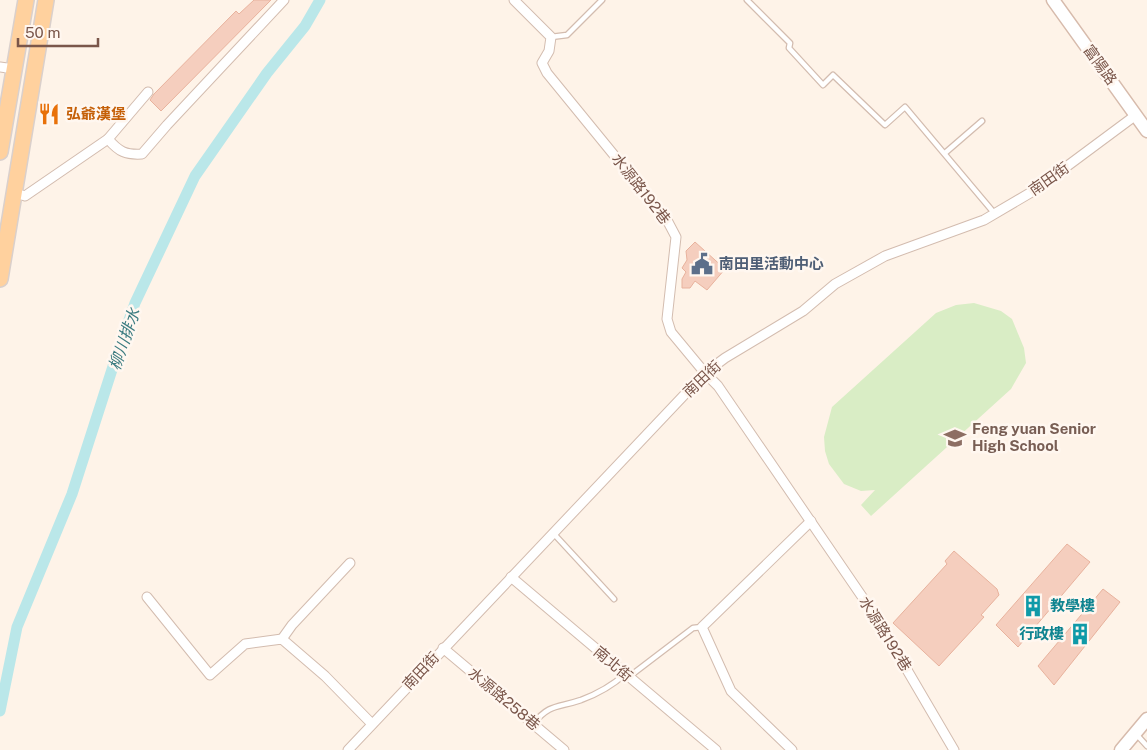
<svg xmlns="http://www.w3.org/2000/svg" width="1147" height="750" font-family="'Public Sans','Noto Sans TC',sans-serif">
<rect width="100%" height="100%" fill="#fef3e8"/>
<polygon fill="#d9edc5" points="974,303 1001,311 1012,319 1024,348 1026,363 1011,389 871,516 861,505 875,490 861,491 844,484 829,464 825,451 824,437 832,407 936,313 956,305"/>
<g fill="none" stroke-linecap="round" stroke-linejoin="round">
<polyline stroke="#bae7e9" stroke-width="11" points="0,711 17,627 72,494 117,354 135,303 195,176 267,73 305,26 320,0"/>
</g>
<g fill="#f5cebe" stroke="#e8b29d">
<polygon points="254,0 271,0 161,111 150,100 154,94 236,11 239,14"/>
<polygon points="695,242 725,269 707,290 695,281 690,288 682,288 682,279 686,272 682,268 687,260 686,251"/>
<polygon points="1067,544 1090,562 1018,647 996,625"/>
<polygon points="954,551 997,589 999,595 981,615 984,617 939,666 893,623 947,564 945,561"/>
<polygon points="1103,589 1120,602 1054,685 1038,666"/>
</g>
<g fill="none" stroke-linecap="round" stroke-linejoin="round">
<g stroke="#d3bcaf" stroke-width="7">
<g id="lane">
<polyline points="747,0 790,43 789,48 823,85 833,75 885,125 905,107 995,214"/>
<polyline points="551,37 567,35 602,0"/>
<polyline points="945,153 982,121"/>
<polyline points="554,534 614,599"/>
<polyline points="630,676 693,628 702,627"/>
<path d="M 533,724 C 550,703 558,708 581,700 C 597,694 612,686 625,674"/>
<polyline points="1136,734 1147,746"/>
</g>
</g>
<g stroke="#d3bcaf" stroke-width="11">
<g id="street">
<polyline points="514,0 551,37 549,51 542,63 547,73 667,220 676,237 667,319 671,332 705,373 718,386 876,617 954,750"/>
<polyline points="0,67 14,69"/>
<path d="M 108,139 C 119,152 126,155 142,154 L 167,125 L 284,0"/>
<polyline points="15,193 25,196 108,139 148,92"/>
<polyline points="511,577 716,750"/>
<polyline points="147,597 210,675 245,644 282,639 325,676 372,724"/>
<polyline points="282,639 292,625 350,563"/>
<polyline points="443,648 564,750"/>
<polyline points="348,750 705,373 725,358 803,311 835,284 885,256 984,220 1035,190 1136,115"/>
<polyline points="792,750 731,691 702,627 811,521"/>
</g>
</g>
<g stroke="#d7bbac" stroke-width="15">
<g id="secondary">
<polyline points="1053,0 1147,131"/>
<polyline points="1121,750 1147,719"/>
</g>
</g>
<g stroke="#dad0cc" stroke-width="18">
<g id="primary">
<polyline points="0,152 26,0"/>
<polyline points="0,279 46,0"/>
</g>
</g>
<use href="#lane" stroke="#fff" stroke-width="4.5"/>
<use href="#street" stroke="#fff" stroke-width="9"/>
<use href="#secondary" stroke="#fff" stroke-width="12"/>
<use href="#primary" stroke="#ffd19e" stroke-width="15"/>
</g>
<defs>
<g id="restaurant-bare" transform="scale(1.725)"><path d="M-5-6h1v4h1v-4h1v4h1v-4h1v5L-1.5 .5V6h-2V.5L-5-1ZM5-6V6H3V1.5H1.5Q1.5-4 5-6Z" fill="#e8710a" stroke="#fff7f0" stroke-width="2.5" paint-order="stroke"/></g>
<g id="civic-bare" transform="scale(1.725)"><path d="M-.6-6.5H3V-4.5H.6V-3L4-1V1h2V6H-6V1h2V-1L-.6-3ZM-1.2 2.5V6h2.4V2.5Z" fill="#5c6f8a" stroke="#fff7f0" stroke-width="2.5" paint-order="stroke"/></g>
<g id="school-bare" transform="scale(1.725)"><path d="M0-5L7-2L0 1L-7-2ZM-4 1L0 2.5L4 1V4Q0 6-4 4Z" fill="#8d6e63" stroke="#fff7f0" stroke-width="2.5" paint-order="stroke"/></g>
<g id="building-bare" transform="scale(1.725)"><path d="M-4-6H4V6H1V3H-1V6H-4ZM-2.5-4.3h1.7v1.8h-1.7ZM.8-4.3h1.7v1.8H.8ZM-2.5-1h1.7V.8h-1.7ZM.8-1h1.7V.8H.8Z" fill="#0f9aa8" stroke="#fff7f0" stroke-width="2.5" paint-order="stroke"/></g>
</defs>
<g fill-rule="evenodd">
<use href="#restaurant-bare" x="49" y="114"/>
<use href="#civic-bare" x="702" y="264"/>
<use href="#school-bare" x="955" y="438"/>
<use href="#building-bare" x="1033" y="606"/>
<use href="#building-bare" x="1080" y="634"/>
</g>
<g text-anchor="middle" stroke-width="5" stroke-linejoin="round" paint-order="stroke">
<g font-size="15" fill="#7a564a" stroke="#fff7f0">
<text transform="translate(1100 65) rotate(54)" y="5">富陽路</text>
<text transform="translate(1049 179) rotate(-35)" y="5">南田街</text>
<text transform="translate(641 189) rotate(52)" y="5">水源路192巷</text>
<text transform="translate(702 379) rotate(-43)" y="5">南田街</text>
<text transform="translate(885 634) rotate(58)" y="5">水源路192巷</text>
<text transform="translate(613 664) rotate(40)" y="5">南北街</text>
<text transform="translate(421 671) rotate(-47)" y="5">南田街</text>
<text transform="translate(504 699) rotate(40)" y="5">水源路258巷</text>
</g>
<g font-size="15" font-weight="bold" fill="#c56008" stroke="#fff7f0" text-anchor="start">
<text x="66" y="119">弘爺漢堡</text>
</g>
<g font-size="15" font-weight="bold" fill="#4e5e75" stroke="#fff7f0" text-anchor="start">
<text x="719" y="269">南田里活動中心</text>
</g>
<g font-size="15" font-weight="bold" fill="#785e54" stroke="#fff7f0" text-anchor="start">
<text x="972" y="434">Feng yuan Senior<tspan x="972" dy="17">High School</tspan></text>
</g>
<g font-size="15" font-weight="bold" fill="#0d838f" stroke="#fff7f0" text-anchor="start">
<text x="1050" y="611">教學樓</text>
<text x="1064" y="639" text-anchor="end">行政樓</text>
</g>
<g font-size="16" font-style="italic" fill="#3c7c80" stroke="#fff7f0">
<text transform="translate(124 339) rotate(-71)" y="6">柳川排水</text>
</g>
</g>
<path d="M18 38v8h80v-8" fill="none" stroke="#7a564a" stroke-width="2.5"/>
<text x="25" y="38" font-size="15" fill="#7a564a" stroke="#fff7f0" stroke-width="4" paint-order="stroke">50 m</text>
</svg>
